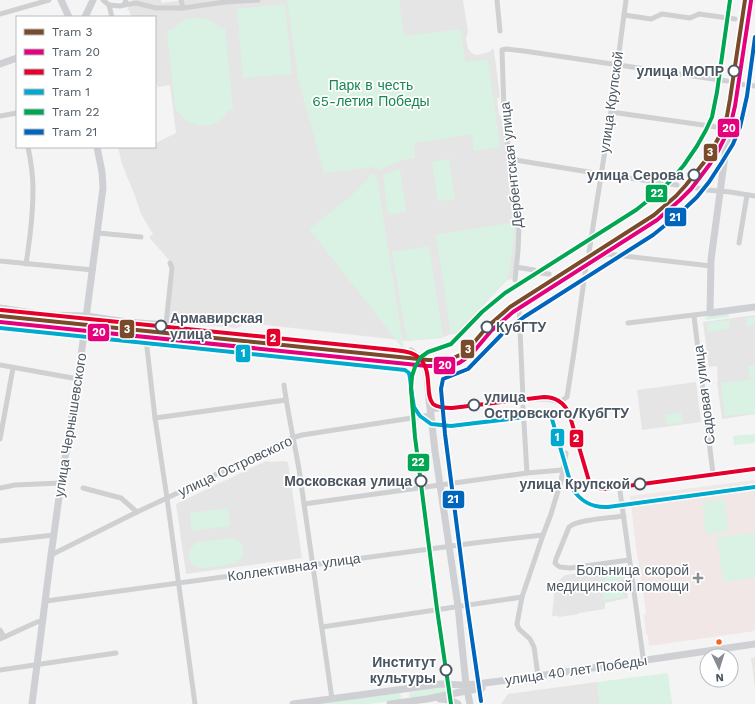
<svg xmlns="http://www.w3.org/2000/svg" width="755" height="704" font-family="'Work Sans',sans-serif">
<rect width="100%" height="100%" fill="#f4f4f4"/>
<polygon fill="#e8e7e3" points="755,657 755,688 751,658"/>
<g fill="#e6e5e6">
<polygon points="132,0 161,0 162,3 183,0 463,0 468,32 466,39 467,45 469,50 473,54 478,55 489,52 493,48 494,51 500,97 497,99 499,115 501,116 517,229 514,279 507,280 456,334 451,334 441,338 409,341 248,323 237,328 183,323 169,317 174,266 149,237 153,234 141,214 135,196 122,164 118,147 155,147 155,142 156,143 176,133 170,85 158,87 157,84 155,84 155,17 131,17 129,10 127,10"/>
<polygon points="755,315 755,414 722,419 717,382 718,381 717,366 709,367 703,322"/>
<polygon points="696,382 701,422 642,430 637,390"/>
<polygon points="266,461 271,462 284,461 288,462 302,558 186,574 176,504"/>
<polygon points="623,567 628,598 605,603 605,609 579,613 579,614 559,617 558,616 552,616 555,584 565,575"/>
<polygon points="597,682 600,704 501,704 508,694"/>
</g>
<polygon fill="#f1e7e6" points="755,480 755,631 649,646 648,635 646,635 644,615 646,613 636,547 630,496"/>
<g fill="#d9f2e3">
<polygon points="287,0 399,0 404,36 461,29 465,62 488,59 500,147 474,151 472,134 414,143 415,158 402,160 379,170 373,167 324,173 298,78"/>
<polygon points="285,4 292,74 243,78 237,9"/>
<path d="M 194,18 C 205,17 213,21 221,28 L 225,28 L 233,110 L 228,111 C 215,134 185,128 175,107 L 167,31 C 174,30 176,26 181,22 C 185,19 189,19 194,18 Z"/>
<polygon points="449,159 455,199 438,201 432,162"/>
<polygon points="400,169 406,212 388,215 383,175"/>
<polygon points="372,174 374,174 377,178 404,350 309,229 352,195"/>
<polygon points="510,223 514,228 514,239 508,278 455,333 451,333 436,235"/>
<polygon points="429,246 443,337 416,340 407,340 392,252"/>
<polygon points="729,313 729,317 706,320 705,316"/>
<polygon points="755,317 755,325 747,326 746,318"/>
<polygon points="729,320 730,328 708,332 707,323"/>
<polygon points="755,365 755,378 750,378 748,366"/>
<polygon points="755,379 755,413 725,416 721,383"/>
<polygon points="681,412 683,422 667,425 665,415"/>
<polygon points="755,434 755,443 734,445 733,436"/>
<polygon points="724,499 728,531 706,534 702,502"/>
<polygon points="226,508 228,509 230,525 229,526 192,531 190,515 191,513"/>
<polygon points="755,533 755,578 723,582 717,537"/>
<path d="M 231,538 C 247,541 248,559 233,564 C 225,565 205,570 198,567 C 184,563 187,545 200,542 Z"/>
<polygon points="620,569 622,580 606,582 604,571"/>
<polygon points="622,584 624,597 603,600 602,587"/>
<polygon points="668,673 672,704 600,704 597,682"/>
<polygon points="439,688 443,688 448,691 448,693 412,698 409,697 409,693 412,692"/>
<polygon points="399,693 402,696 401,699 399,700 369,704 315,704"/>
</g>
<g fill="none" stroke-linecap="round" stroke-linejoin="round">
<g stroke="#ced0d2" stroke-width="5">
<polyline points="103,0 109,5 112,17"/>
<polyline points="181,0 183,8"/>
<polyline points="497,0 500,31"/>
<polyline points="109,5 120,6 124,5 126,0"/>
<polyline points="124,5 136,3 156,8 183,8 225,2 258,0"/>
<polyline points="0,14 49,0"/>
<polyline points="624,15 651,19 662,14 690,18 699,14 735,19"/>
<polyline points="738,84 755,86"/>
<polyline points="611,112 717,127"/>
<polyline points="0,116 17,113"/>
<polyline points="509,159 601,174 677,185"/>
<polyline points="692,187 707,190 730,192 755,196"/>
<polyline points="98,233 141,237"/>
<polyline points="739,243 747,195"/>
<polyline points="589,252 611,112 626,0"/>
<polyline points="0,261 93,270"/>
<path d="M 26,264 C 30,239 33,215 33,190 C 33,175 31,161 28,147"/>
<polyline points="516,267 534,270 540,273 549,274"/>
<polyline points="515,280 518,251 519,228 509,159 504,110 502,50 506,49 524,51 727,81"/>
<polyline points="0,307 45,314 87,315 127,321 179,325"/>
<polyline points="519,307 523,399"/>
<polyline points="694,316 713,474"/>
<polyline points="0,319 138,335 146,339 155,418 167,498 195,704"/>
<polyline points="628,323 710,313"/>
<polyline points="166,324 172,268 170,263"/>
<polyline points="313,358 371,360"/>
<polyline points="0,365 78,379"/>
<path d="M 284,385 C 288,414 294,441 299,469 L 332,699"/>
<polyline points="523,407 527,473"/>
<polyline points="430,410 523,399 548,399 560,402 567,397 574,352 586,266 607,254 711,266"/>
<polyline points="155,418 286,400"/>
<polyline points="0,439 13,368"/>
<polyline points="0,488 15,485 61,483"/>
<polyline points="83,488 121,498 137,512"/>
<polyline points="620,491 644,664"/>
<polyline points="304,504 447,484 527,473 562,470"/>
<path d="M 624,516 C 611,518 578,519 569,527 L 556,559 L 555,563 L 557,565 L 560,567 L 570,568 L 629,560"/>
<polyline points="0,541 54,535"/>
<polyline points="51,555 137,512 167,498 292,438 302,435 431,415"/>
<polyline points="46,601 474,543 543,535"/>
<polyline points="322,627 522,597"/>
<polyline points="0,630 4,637"/>
<polyline points="0,639 37,622 43,621"/>
<polyline points="0,670 116,653"/>
<polyline points="538,676 534,647 530,639 519,629 517,624 522,597 543,535 551,514 561,481 566,453"/>
</g>
<g stroke="#ced0d4" stroke-width="7">
<polyline points="61,0 69,17"/>
<polyline points="751,0 738,84 726,148 712,252 711,260 710,313 755,307"/>
<polyline points="85,17 93,0"/>
<polyline points="0,64 17,58"/>
<polyline points="411,351 417,356 425,366 427,373 429,399 435,451 458,606 466,685 470,704"/>
<polyline points="440,699 450,700 458,704"/>
<polyline points="32,704 51,555 61,483 78,379 103,188 102,172 97,147"/>
<polyline points="293,704 441,684 463,685 477,684 538,676 755,644"/>
<polyline points="390,704 427,699 461,692 482,688"/>
</g>
<g stroke="#fff" stroke-width="7">
<polyline id="tram-1" points="0,316 428,360 439,360 451,359 462,354 471,346 487,327 510,307 654,215 676,196 686,185 705,161 713,148 720,135 727,116 730,99 745,0"/>
</g>
<g stroke="#fff" stroke-width="7">
<polyline id="tram-2" points="0,322 427,366 440,366 452,365 459,363 465,359 475,350 491,331 513,312 657,220 680,200 691,189 710,164 718,151 725,137 731,123 735,106 751,1"/>
</g>
<g stroke="#fff" stroke-width="7">
<path id="tram-3" d="M 1,310 L 394,350 C 401,351 412,351 418,357 C 434,370 424,394 433,404 C 438,408 446,408 452,408 L 544,397 C 556,397 564,403 569,413 L 589,481 C 593,487 598,489 605,489 L 754,469"/>
</g>
<g stroke="#fff" stroke-width="7">
<path id="tram-4" d="M 0,328 L 405,370 L 409,373 L 410,378 L 412,395 L 414,407 L 420,416 L 431,424 L 451,426 L 542,415 C 547,415 550,415 552,419 L 572,488 C 581,502 592,508 608,507 L 755,487"/>
</g>
<g stroke="#fff" stroke-width="7">
<polyline id="tram-5" points="451,704 437,609 415,437 411,389 412,376 415,367 421,357 428,352 451,344 482,312 505,293 636,210 660,191 674,177 684,165 697,146 706,130 712,117 717,92 730,0"/>
</g>
<g stroke="#fff" stroke-width="7">
<polyline id="tram-6" points="481,701 467,605 445,434 441,389 443,379 468,369 503,333 524,317 653,235 679,214 697,197 709,182 722,162 733,144 740,127 747,96 755,37"/>
</g>
<use href="#tram-1" stroke="#7a4b2a" stroke-width="4"/>
<use href="#tram-2" stroke="#e5007d" stroke-width="4"/>
<use href="#tram-3" stroke="#e4002b" stroke-width="4"/>
<use href="#tram-4" stroke="#00a9ce" stroke-width="4"/>
<use href="#tram-5" stroke="#00a651" stroke-width="4"/>
<use href="#tram-6" stroke="#0065bd" stroke-width="4"/>
</g>
<g fill="#fff" stroke="#4a5661" stroke-width="2">
<circle cx="734" cy="71" r="5.5"/>
<circle cx="694" cy="175" r="5.5"/>
<circle cx="161" cy="326" r="5.5"/>
<circle cx="487" cy="327" r="5.5"/>
<circle cx="474" cy="405" r="5.5"/>
<circle cx="421" cy="481" r="5.5"/>
<circle cx="640" cy="484" r="5.5"/>
<circle cx="446" cy="670" r="5.5"/>
</g>
<path fill="#868d94" stroke="#fff" stroke-width="1.5" d="M696 572h4v4h4v4h-4v4h-4v-4h-4v-4h4z"/>
<circle fill="#f26522" stroke="#fff" stroke-width="1.5" cx="719" cy="642" r="3.5"/>
<g text-anchor="middle" stroke-width="3.5" stroke-linejoin="round" paint-order="stroke">
<g font-size="14" font-weight="bold" fill="#4a5661" stroke="#fff" text-anchor="end">
<text x="724" y="76">улица МОПР</text>
<text x="684" y="180">улица Серова</text>
<text x="170" y="323" text-anchor="start">Армавирская<tspan x="170" dy="16">улица</tspan></text>
<text x="496" y="332" text-anchor="start">КубГТУ</text>
<text x="484" y="402" text-anchor="start">улица<tspan x="484" dy="16">Островского/КубГТУ</tspan></text>
<text x="412" y="486">Московская улица</text>
<text x="630" y="489">улица Крупской</text>
<text x="436" y="667">Институт<tspan x="436" dy="16">культуры</tspan></text>
</g>
<g font-size="14" fill="#17864f" stroke="#fff">
<text x="371" y="90">Парк в честь<tspan x="371" dy="16">65-летия Победы</tspan></text>
</g>
<g font-size="14" fill="#4a5661" stroke="#fff">
<text transform="translate(611 102) rotate(-82)" y="5">улица Крупской</text>
<text transform="translate(511 165) rotate(-96)" y="5">Дербентская улица</text>
<text transform="translate(704 395) rotate(-97)" y="5">Садовая улица</text>
<text transform="translate(70 425) rotate(-81)" y="5">улица Чернышевского</text>
<text transform="translate(235 466) rotate(-25)" y="5">улица Островского</text>
<text transform="translate(294 567) rotate(-8)" y="5">Коллективная улица</text>
<text transform="translate(576 670) rotate(-8)" y="5">улица 40 лет Победы</text>
</g>
<g font-size="14" fill="#4a5661" stroke="#fff" text-anchor="end">
<text x="689" y="575">Больница скорой<tspan x="689" dy="16">медицинской помощи</tspan></text>
</g>
</g>
<g stroke="#fff" stroke-width="1.5">
<rect x="717" y="118" width="23" height="20" rx="4" fill="#e5007d"/>
<rect x="703" y="143" width="15" height="19" rx="4" fill="#7a4b2a"/>
<rect x="645" y="184" width="23" height="19" rx="4" fill="#00a651"/>
<rect x="664" y="207" width="23" height="20" rx="4" fill="#0065bd"/>
<rect x="119" y="319" width="16" height="20" rx="4" fill="#7a4b2a"/>
<rect x="87" y="323" width="23" height="19" rx="4" fill="#e5007d"/>
<rect x="266" y="328" width="15" height="19" rx="4" fill="#e4002b"/>
<rect x="460" y="339" width="15" height="20" rx="4" fill="#7a4b2a"/>
<rect x="235" y="344" width="16" height="19" rx="4" fill="#00a9ce"/>
<rect x="433" y="356" width="23" height="19" rx="4" fill="#e5007d"/>
<rect x="550" y="428" width="15" height="19" rx="4" fill="#00a9ce"/>
<rect x="569" y="429" width="15" height="19" rx="4" fill="#e4002b"/>
<rect x="407" y="453" width="23" height="19" rx="4" fill="#00a651"/>
<rect x="442" y="490" width="23" height="19" rx="4" fill="#0065bd"/>
</g>
<g font-size="11" text-anchor="middle" font-weight="bold" fill="#fff">
<text x="729" y="132">20</text>
<text x="710" y="156">3</text>
<text x="657" y="197">22</text>
<text x="675" y="221">21</text>
<text x="127" y="333">3</text>
<text x="99" y="336">20</text>
<text x="273" y="342">2</text>
<text x="468" y="353">3</text>
<text x="243" y="357">1</text>
<text x="445" y="369">20</text>
<text x="557" y="441">1</text>
<text x="576" y="442">2</text>
<text x="418" y="466">22</text>
<text x="453" y="503">21</text>
</g>
<rect x="16" y="16" width="140" height="132" fill="#ffffff" stroke="#b7bbc0"/>
<rect x="24" y="29" width="20" height="6" fill="#7a4b2a" stroke="#b7bbc0"/>
<text x="52" y="36" font-size="12" fill="#4a5661">Tram 3</text>
<rect x="24" y="49" width="20" height="6" fill="#e5007d" stroke="#b7bbc0"/>
<text x="52" y="56" font-size="12" fill="#4a5661">Tram 20</text>
<rect x="24" y="69" width="20" height="6" fill="#e4002b" stroke="#b7bbc0"/>
<text x="52" y="76" font-size="12" fill="#4a5661">Tram 2</text>
<rect x="24" y="89" width="20" height="6" fill="#00a9ce" stroke="#b7bbc0"/>
<text x="52" y="96" font-size="12" fill="#4a5661">Tram 1</text>
<rect x="24" y="109" width="20" height="6" fill="#00a651" stroke="#b7bbc0"/>
<text x="52" y="116" font-size="12" fill="#4a5661">Tram 22</text>
<rect x="24" y="129" width="20" height="6" fill="#0065bd" stroke="#b7bbc0"/>
<text x="52" y="136" font-size="12" fill="#4a5661">Tram 21</text>
<g transform="translate(719 668) rotate(176)"><circle r="19" fill="#ffffff" stroke="#b7bbc0"/>
<path d="M0-3L7 15L0 10L-7 15Z" fill="#868d94"/>
<text y="-6" font-size="11" font-weight="bold" text-anchor="middle" fill="#4a5661">N</text>
</g>
</svg>
